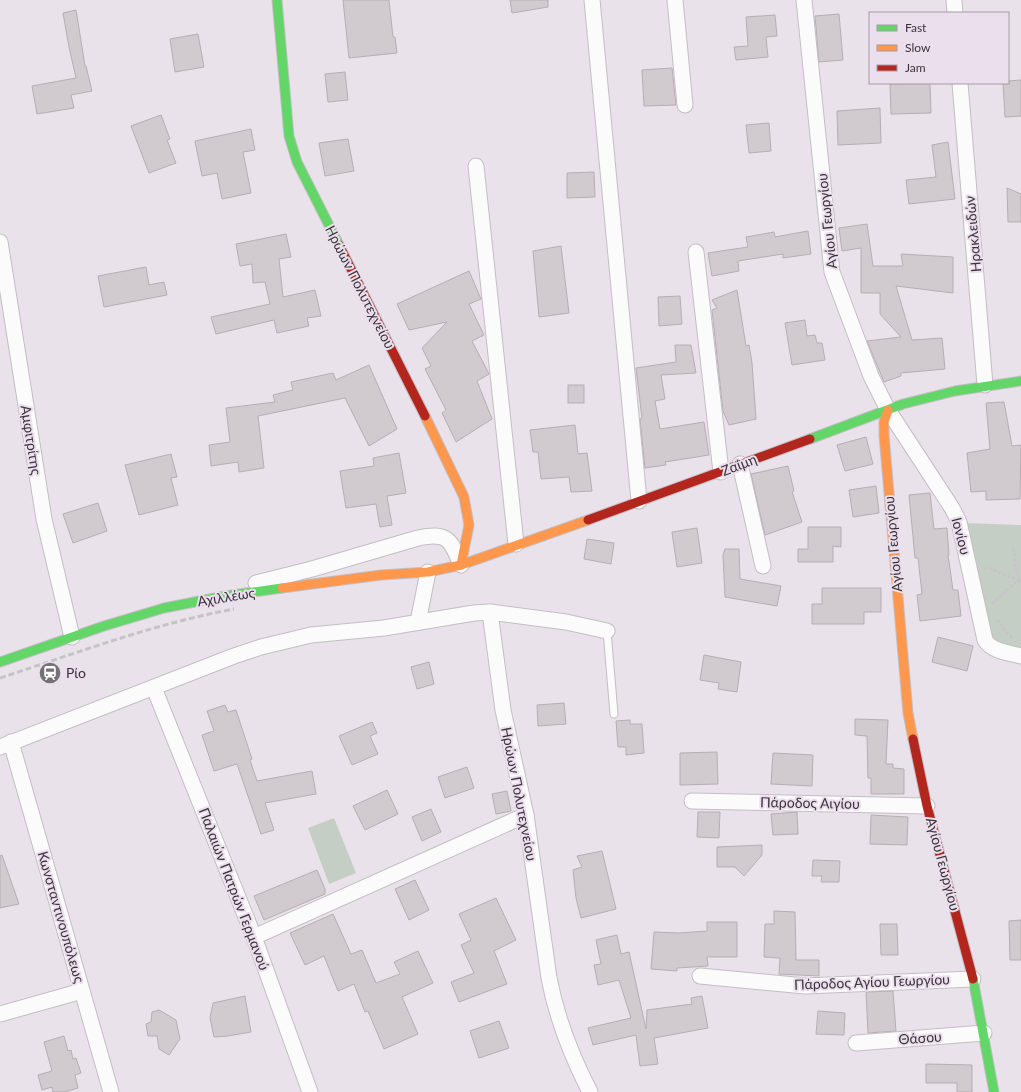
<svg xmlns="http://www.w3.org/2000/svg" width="1021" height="1092" font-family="Lato,sans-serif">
<rect width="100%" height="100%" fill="#e9e2ea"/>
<g fill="#c5cec4">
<polygon points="966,523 1021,525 1021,650 998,643 992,637"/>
<polygon points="334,818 356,873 329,884 308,828"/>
</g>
<g fill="#d1cacf" stroke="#b5aeb2">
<polygon points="343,0 389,0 393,37 395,37 397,53 349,58"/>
<polygon points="510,0 548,0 548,7 512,13"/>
<polygon points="76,10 85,66 86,66 92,91 71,95 74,108 37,114 32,86 76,78 69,47 63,13"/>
<polygon points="839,14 843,60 819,62 815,16"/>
<polygon points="775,15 777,36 766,37 768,57 736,60 734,47 748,46 746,17"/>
<polygon points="198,34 204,67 175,72 170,39"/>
<polygon points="672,68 676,105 644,106 642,70"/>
<polygon points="345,72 348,100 328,102 325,74"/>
<polygon points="1021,80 1021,116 1005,117 1003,83 1008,83 1008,81"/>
<polygon points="930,83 931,113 891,114 890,84"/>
<polygon points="880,108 881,143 838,145 837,111"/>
<polygon points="161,115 170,139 167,140 176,163 149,173 131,126"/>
<polygon points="769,123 771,151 749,153 746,125"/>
<polygon points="251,129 255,150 243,152 251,193 222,199 217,173 202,176 195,141"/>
<polygon points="348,139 354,171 325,176 319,143"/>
<polygon points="948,142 955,199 909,204 906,180 936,177 932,145"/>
<polygon points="594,172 595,197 567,198 567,173"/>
<polygon points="1007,188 1021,194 1021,222 1008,222"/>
<polygon points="867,224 873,266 903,266 901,254 953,257 953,293 896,286 912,340 942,338 945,369 901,373 901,376 884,382 867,341 901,337 880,314 880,293 861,293 861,248 842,251 839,228"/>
<polygon points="808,231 811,254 783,258 783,254 738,261 739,271 712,276 708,253 748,247 746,237 774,232 775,237"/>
<polygon points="286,234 291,257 279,259 283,297 315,290 321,316 307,318 309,326 277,333 274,320 216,334 211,317 270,304 265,282 253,283 252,264 240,266 236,244"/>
<polygon points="561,246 569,313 539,317 533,251"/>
<polygon points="146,267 149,285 164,282 167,295 104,307 98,276"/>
<polygon points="469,271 481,299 469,304 484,335 472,341 489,374 477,381 492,419 456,442 442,413 446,410 425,369 431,366 422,348 447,322 409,330 397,304"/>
<polygon points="737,290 746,346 749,345 752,363 756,419 729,425 723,411 712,310 717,308 712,300"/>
<polygon points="680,296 682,324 659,326 658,297"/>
<polygon points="805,320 807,336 815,335 817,343 822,343 825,360 792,365 785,323"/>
<polygon points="675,345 691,345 696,373 661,375 665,399 655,401 660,429 704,422 709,455 665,462 666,465 645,468 640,419 642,418 636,368 676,362"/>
<polygon points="369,365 397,429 369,446 345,398 258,416 264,468 239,472 238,462 211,466 209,445 230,442 226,408 275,402 273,395 293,390 291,382 333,373 336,380"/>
<rect x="568" y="385" width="16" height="18"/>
<polygon points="1004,402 1012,446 1021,445 1020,499 986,500 986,491 971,492 967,453 990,449 986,403"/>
<polygon points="575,425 578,454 587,453 592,491 571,492 569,477 541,479 538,452 533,452 530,430"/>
<polygon points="866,437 873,464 845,471 837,445"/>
<polygon points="399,453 406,493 387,496 392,525 380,527 376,504 346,508 340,471 374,466 373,458"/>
<polygon points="171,454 177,477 171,478 178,505 139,515 125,465"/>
<polygon points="788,466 794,491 792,492 802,522 765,535 751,474"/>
<polygon points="876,486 879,513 853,517 849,490"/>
<polygon points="930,493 934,529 947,528 949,555 948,555 953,590 958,590 961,616 920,621 917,595 922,594 918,558 915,558 909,495"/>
<polygon points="98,503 107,531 73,543 63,514"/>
<polygon points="808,527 841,527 841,547 833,546 833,562 798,562 798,549 808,549"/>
<polygon points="697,528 702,563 677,567 672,532"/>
<polygon points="587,539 614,543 611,564 584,559"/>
<polygon points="725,549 739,549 740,579 781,586 777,606 725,597 723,555"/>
<polygon points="822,588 881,588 881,612 864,612 864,624 812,624 812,604 822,604"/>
<polygon points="938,637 973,646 967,671 932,662"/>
<polygon points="704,655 741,662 737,692 718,689 719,683 700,680"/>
<polygon points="429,662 434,684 417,689 411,667"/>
<polygon points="564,703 566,724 538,726 537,705"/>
<polygon points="225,705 228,712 236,710 252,759 250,760 257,781 312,771 316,794 265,803 274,830 261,834 237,764 214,771 202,735 214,731 207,711"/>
<polygon points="855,719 888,720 886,764 893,764 893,768 904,769 904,794 871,794 871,778 868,778 867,736 855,735"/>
<polygon points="630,720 630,724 642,724 644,753 626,755 626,747 618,747 616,721"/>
<polygon points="372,722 377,733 370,736 378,754 352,765 339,736"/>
<polygon points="717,752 718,784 680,785 680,753"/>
<polygon points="773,753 813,755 812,786 771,784"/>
<polygon points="467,767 474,788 445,798 438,777"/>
<polygon points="387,790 398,814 365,830 353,806"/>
<polygon points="507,791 511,811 496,814 492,794"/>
<polygon points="431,809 441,832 422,841 412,817"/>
<polygon points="698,812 720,812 719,838 697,837"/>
<polygon points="797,812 798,834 773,835 771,814"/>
<polygon points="871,815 908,817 907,845 870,844"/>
<polygon points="762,845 762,855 744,876 735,867 717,867 717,847"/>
<polygon points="602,851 616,909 581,918 576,898 573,870 582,867 577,856"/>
<polygon points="2,855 19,904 0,908 0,856"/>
<polygon points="813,860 840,861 839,882 821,882 822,876 812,876"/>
<polygon points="317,870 325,889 325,894 264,920 254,896"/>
<polygon points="415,880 429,910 409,920 395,889"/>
<polygon points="496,898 516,940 494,951 507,984 459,1002 451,982 474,973 461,945 471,940 459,914"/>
<polygon points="774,911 795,912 796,960 819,960 819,976 779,974 780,958 764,957 765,924 774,924"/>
<polygon points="333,914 351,954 362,950 376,983 400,974 394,962 418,951 433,983 402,997 418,1034 384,1049 368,1011 365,1012 354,984 338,991 324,956 305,965 290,933"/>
<polygon points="1021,920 1021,960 1010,960 1009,921"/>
<polygon points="707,922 737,922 737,957 707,957 708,966 677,968 677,971 651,969 654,932 679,933 707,931"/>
<polygon points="880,924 897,924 898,955 881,955"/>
<polygon points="617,935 621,954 629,952 646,1029 647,1010 692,1004 691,998 702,996 708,1028 654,1038 658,1064 640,1066 636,1035 593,1045 588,1028 631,1018 619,980 598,985 594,965 601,964 596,940"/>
<polygon points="893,991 896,1031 868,1033 866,992"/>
<polygon points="245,996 251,1032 228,1036 214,1037 210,1018 213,1003"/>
<polygon points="159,1010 176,1020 180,1039 169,1055 159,1049 157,1036 148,1036 146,1024 151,1022 152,1012"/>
<polygon points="818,1011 845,1013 844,1035 816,1034"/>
<polygon points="499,1021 509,1048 479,1058 470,1031"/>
<polygon points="64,1036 68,1051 71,1050 73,1059 76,1058 81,1073 75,1075 78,1088 65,1092 53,1092 52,1087 42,1090 38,1075 52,1071 44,1042"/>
<polygon points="926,1064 972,1065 972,1092 957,1092 957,1083 926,1083"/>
</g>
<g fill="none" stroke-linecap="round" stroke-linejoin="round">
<g stroke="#c3bec4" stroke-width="9">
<polyline id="lane" points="607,631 614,714"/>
</g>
<g stroke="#c3bec4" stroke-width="17">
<g id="street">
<polyline points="592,0 639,501"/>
<polyline points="675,0 685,105"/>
<path d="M 804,0 L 832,272 L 871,376 L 888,410 L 952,508 L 959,522 L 985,640 C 991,651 1009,653 1021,656"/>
<polyline points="954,0 955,13"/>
<polyline points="960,83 985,385"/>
<polyline points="476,166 516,544"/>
<polyline points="0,242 44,519 72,637"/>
<polyline points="696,252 721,472"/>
<polyline points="740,464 763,566"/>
<path d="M 256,583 L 312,569 L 418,538 C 447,532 451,539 461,565"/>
<polyline points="490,612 566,622 607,631"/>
<polyline points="418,622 428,572"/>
<polyline points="154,688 254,937 310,1092"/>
<polyline points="11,742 111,1092"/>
<path d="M 0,747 L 234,656 L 261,647 L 311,635 L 384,628 L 474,613 L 490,612 L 503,710 L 526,815 L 549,978 C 557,1020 571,1055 590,1092"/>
<polyline points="692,801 927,806"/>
<polyline points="254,937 526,815"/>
<polyline points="700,976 805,986 973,979"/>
<polyline points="0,1014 82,991"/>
<polyline points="856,1043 984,1033"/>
</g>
</g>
<g stroke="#c3bec4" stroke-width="11">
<g id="fast">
<polyline points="277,0 289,136 297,162 339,245"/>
<polyline points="810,439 903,404 955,391 1021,381"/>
<polyline points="0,662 104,626 164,608 225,596 282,588"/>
<polyline points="973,979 994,1092"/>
</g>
</g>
<g stroke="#c3bec4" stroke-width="11">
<g id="slow">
<polyline points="888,410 884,422 884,435 908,713 913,739"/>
<polyline points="425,416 464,497 469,525 461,565"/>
<polyline points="282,588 381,575 428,572 461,565 588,520"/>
</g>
</g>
<g stroke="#c3bec4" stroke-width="11">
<g id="jam">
<polyline points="339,245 425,416"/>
<polyline points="588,520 810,439"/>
<polyline points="913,739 927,806 973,979"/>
</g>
</g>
<g stroke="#c7c3c8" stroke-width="2.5" stroke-dasharray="3 2" stroke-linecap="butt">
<polyline points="984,569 988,568 1018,580 1013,546"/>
<polyline points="1018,580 1021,584"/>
<polyline points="992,604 1018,580 1021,579"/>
<polyline points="997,620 1013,639"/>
</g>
<use href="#lane" stroke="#fcfbfc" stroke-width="7"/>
<use href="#street" stroke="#fcfbfc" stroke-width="15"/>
<use href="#fast" stroke="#63d668" stroke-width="9"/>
<use href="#slow" stroke="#ff974d" stroke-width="9"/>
<use href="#jam" stroke="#b3261e" stroke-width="9"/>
<path stroke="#c5c3c5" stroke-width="3" stroke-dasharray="6 3" stroke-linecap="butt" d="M 0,678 C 77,653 153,624 234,609"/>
</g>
<defs>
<g id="station-disc" transform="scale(1.15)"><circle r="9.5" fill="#767077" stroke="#ecdfed"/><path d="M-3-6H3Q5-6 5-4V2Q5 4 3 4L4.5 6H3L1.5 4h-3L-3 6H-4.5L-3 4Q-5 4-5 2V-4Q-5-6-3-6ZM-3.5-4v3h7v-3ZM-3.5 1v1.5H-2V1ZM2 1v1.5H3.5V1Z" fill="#fff"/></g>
</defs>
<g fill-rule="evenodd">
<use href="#station-disc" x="50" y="673"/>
</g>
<g text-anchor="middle" stroke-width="4" stroke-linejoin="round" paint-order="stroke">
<g font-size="14" fill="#383339" stroke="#ecdfed">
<text transform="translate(827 221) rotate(-96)" y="5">Αγίου Γεωργίου</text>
<text transform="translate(973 234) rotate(-95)" y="5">Ηρακλειδών</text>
<text transform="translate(360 287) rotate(63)" y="5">Ηρώων Πολυτεχνείου</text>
<text transform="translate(31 440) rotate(81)" y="5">Αμφιτρίτης</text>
<text transform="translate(739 465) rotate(-21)" y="5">Ζαΐμη</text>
<text transform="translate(961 536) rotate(75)" y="5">Ιονίου</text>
<text transform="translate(893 544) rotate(-95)" y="5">Αγίου Γεωργίου</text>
<text transform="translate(226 597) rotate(-9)" y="5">Αχιλλέως</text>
<text transform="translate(519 794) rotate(79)" y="5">Ηρώων Πολυτεχνείου</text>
<text transform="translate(810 803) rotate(1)" y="5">Πάροδος Αιγίου</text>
<text transform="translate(943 864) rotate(75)" y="5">Αγίου Γεωργίου</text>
<text transform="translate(234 889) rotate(69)" y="5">Παλαιών Πατρών Γερμανού</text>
<text transform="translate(61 917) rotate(74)" y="5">Κωνσταντινουπόλεως</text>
<text transform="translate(872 982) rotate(-2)" y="5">Πάροδος Αγίου Γεωργίου</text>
<text transform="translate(920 1038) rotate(-4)" y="5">Θάσου</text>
</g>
<g font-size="14" fill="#383339" stroke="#ecdfed" text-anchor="start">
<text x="66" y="678">Ρίο</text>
</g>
</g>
<rect x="869" y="12" width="140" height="72" fill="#ecdfed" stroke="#a49aa5"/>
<rect x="877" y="25" width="20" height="6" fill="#63d668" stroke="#a49aa5"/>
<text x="905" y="32" font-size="12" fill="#383339">Fast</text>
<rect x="877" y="45" width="20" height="6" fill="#ff974d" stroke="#a49aa5"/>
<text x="905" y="52" font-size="12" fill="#383339">Slow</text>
<rect x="877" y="65" width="20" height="6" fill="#b3261e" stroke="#a49aa5"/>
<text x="905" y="72" font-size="12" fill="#383339">Jam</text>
</svg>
